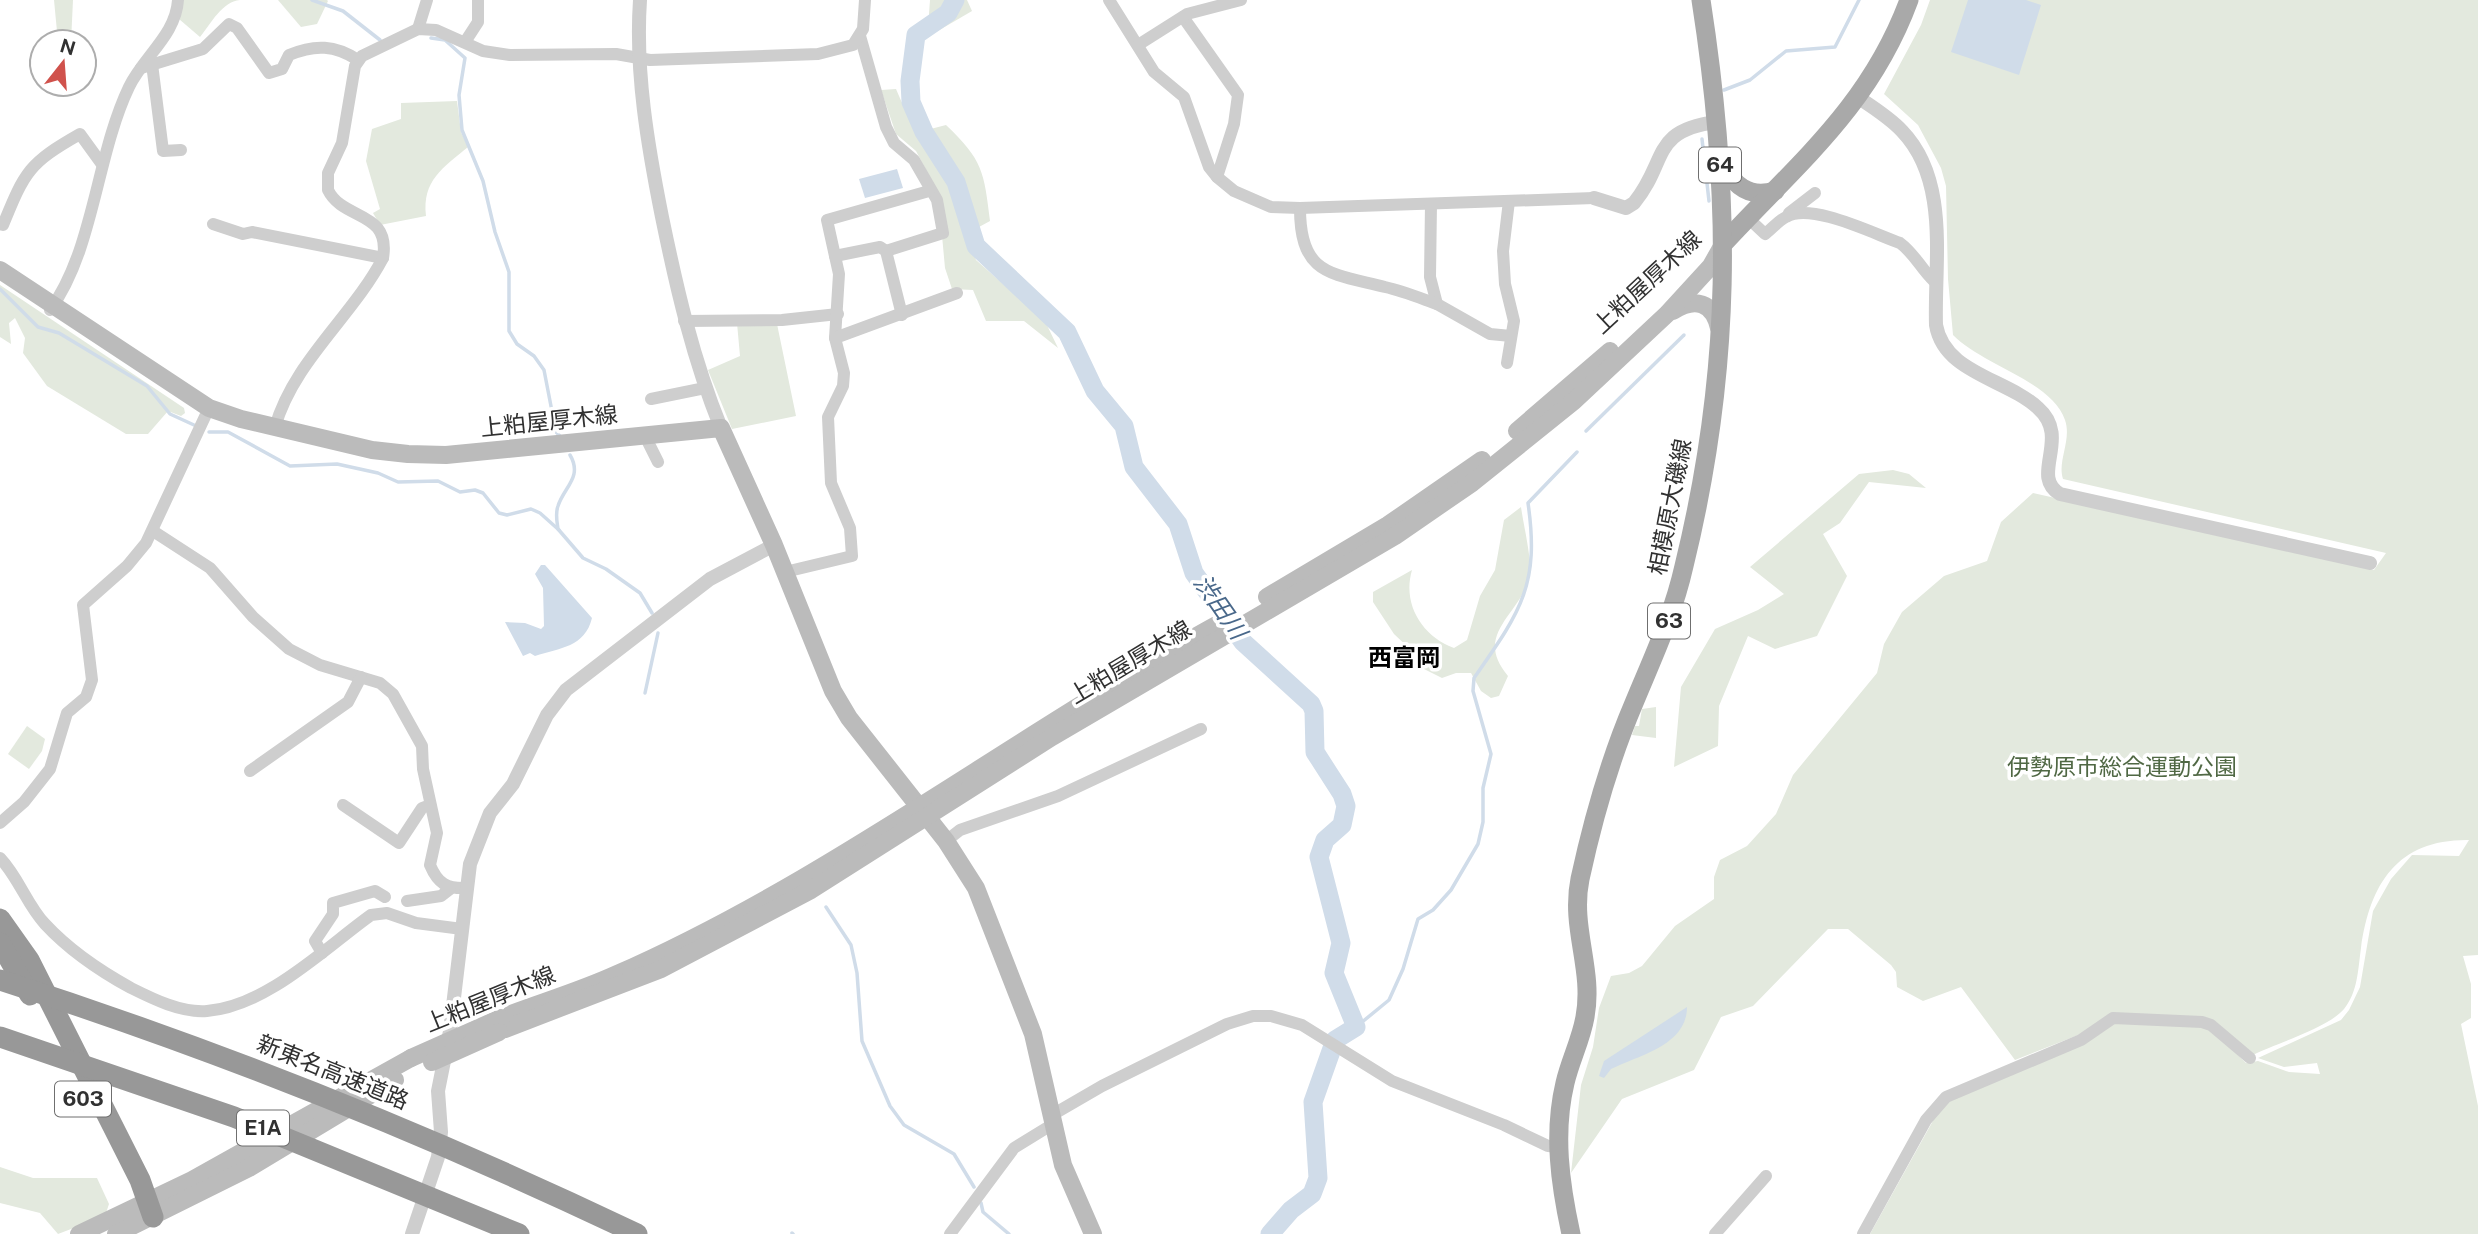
<svg xmlns="http://www.w3.org/2000/svg" width="2478" height="1234" font-family="'Public Sans','Noto Sans JP',sans-serif">
<rect width="100%" height="100%" fill="#fff"/>
<g fill="#e3e9de">
<polygon points="54,0 73,0 71,42 58,42"/>
<path d="M 183,0 L 240,0 C 222,2 212,22 200,37 L 179,19 Z"/>
<polygon points="278,0 327,0 328,1 317,24 301,27"/>
<polygon points="930,0 967,0 972,11 936,32 929,14"/>
<path d="M 1930,0 L 2478,0 L 2478,955 L 2463,956 L 2471,984 L 2471,1018 L 2461,1024 L 2478,1106 L 2478,1234 L 1870,1234 L 1939,1110 L 1950,1099 L 2115,1023 L 2207,1025 L 2246,1063 L 2258,1061 L 2289,1072 L 2320,1074 L 2317,1063 L 2284,1067 L 2258,1058 L 2341,1020 L 2349,1010 L 2360,987 L 2373,911 L 2391,879 L 2412,855 L 2459,856 L 2469,840 C 2398,839 2370,883 2361,948 C 2358,969 2358,992 2344,1009 C 2328,1028 2277,1043 2253,1055 L 2216,1022 L 2129,1015 L 2015,1060 L 1961,987 L 1923,1001 L 1897,987 L 1896,972 L 1891,965 L 1848,929 L 1828,929 L 1753,1006 L 1721,1017 L 1694,1070 L 1622,1099 L 1571,1173 L 1581,1085 L 1593,1047 L 1599,1008 L 1611,976 L 1629,973 L 1642,966 L 1675,926 L 1714,899 L 1714,877 L 1720,860 L 1747,846 L 1776,814 L 1793,775 L 1877,673 L 1884,644 L 1902,612 L 1944,576 L 1987,561 L 2001,522 L 2033,493 L 2374,570 L 2386,553 L 2063,479 C 2057,461 2072,440 2065,420 C 2052,381 1982,365 1953,335 L 1948,279 L 1946,186 L 1941,168 L 1918,125 L 1884,94 L 1921,25 Z"/>
<path d="M 896,89 L 915,133 L 946,125 C 983,160 984,172 990,221 L 968,233 L 976,260 L 1045,321 L 1058,348 L 1024,321 L 986,321 L 973,290 L 952,289 L 945,268 L 938,192 L 916,151 L 896,134 L 881,90 Z"/>
<path d="M 457,101 L 461,132 L 468,147 C 443,168 422,180 426,216 L 380,225 L 373,213 L 380,209 L 366,161 L 372,129 L 401,119 L 401,103 Z"/>
<polygon points="0,285 184,408 185,413 181,416 168,411 148,434 126,434 47,386 23,353 25,338 15,318 9,323 11,344 0,337"/>
<polygon points="737,323 777,324 796,416 732,429 708,370 740,356"/>
<polygon points="1893,470 1909,474 1926,488 1869,482 1840,523 1823,534 1847,576 1817,636 1775,649 1748,636 1719,706 1718,746 1674,767 1681,687 1715,629 1758,610 1784,594 1750,567 1859,474"/>
<path d="M 1521,507 C 1523,522 1532,561 1530,573 C 1524,614 1471,632 1508,676 L 1499,696 L 1491,698 L 1481,691 L 1471,673 L 1456,673 L 1442,678 L 1422,668 L 1412,651 L 1394,634 L 1373,602 L 1373,592 L 1412,570 C 1402,604 1422,636 1454,648 L 1467,640 L 1480,596 L 1495,570 L 1504,520 Z"/>
<polygon points="1656,707 1656,738 1632,735 1635,726 1639,726 1642,709"/>
<polygon points="27,726 45,739 42,751 29,769 8,754"/>
<polygon points="0,1167 33,1178 97,1178 109,1204 105,1216 58,1234 40,1213 0,1203"/>
</g>
<g fill="#d0dce9">
<polygon points="1968,0 2026,0 2041,5 2019,75 1951,52"/>
<polygon points="897,169 903,188 865,198 859,179"/>
<path d="M 541,565 L 545,565 L 592,618 C 585,647 560,648 535,656 L 530,653 L 523,656 L 505,622 L 525,623 L 541,629 L 544,626 L 543,588 L 535,574 Z"/>
<path d="M 1687,1007 C 1687,1045 1640,1055 1611,1069 L 1604,1078 L 1599,1076 L 1604,1061 Z"/>
</g>
<g fill="none" stroke-linecap="round" stroke-linejoin="round">
<g stroke="#d0dce9" stroke-width="3.5">
<polyline points="312,0 343,11 380,40"/>
<polyline points="431,38 445,40 465,58 459,95 462,130 483,181 495,232 509,272 509,331 517,344 534,356 544,370 556,432 560,436"/>
<polyline points="1724,90 1750,80 1786,51 1835,47 1859,0"/>
<polyline points="1702,139 1709,201"/>
<polyline points="0,289 38,327 59,333 147,386 170,414 194,425"/>
<polyline points="1586,431 1684,335"/>
<polyline points="209,432 228,432 290,466 337,464 378,473 398,482 438,481 460,492 475,490 483,493 499,513 507,515 531,509 540,513 559,530"/>
<path d="M 570,455 C 583,477 564,487 558,506 C 555,514 557,521 558,529 L 583,558 L 606,569 L 640,593 L 652,613"/>
<polyline points="645,693 658,633"/>
<polyline points="826,907 851,945 857,973 862,1041 890,1106 904,1125 954,1154 974,1187"/>
<path d="M 1356,1027 L 1389,1000 L 1403,969 L 1418,919 L 1433,910 L 1451,890 L 1478,844 L 1483,822 L 1483,788 L 1491,754 L 1473,691 L 1474,678 C 1520,612 1540,586 1528,503 L 1577,452"/>
<polyline points="981,1203 983,1212 1009,1234"/>
<polyline points="792,1233 793,1234"/>
</g>
<polyline stroke="#d0dce9" stroke-width="19" points="955,0 948,13 916,35 910,81 911,102 924,132 956,182 976,246 1067,332 1095,391 1124,426 1134,467 1178,524 1194,573 1243,642 1311,704 1314,711 1315,752 1342,794 1346,806 1342,825 1325,840 1319,857 1341,943 1334,973 1356,1027 1335,1040 1313,1102 1318,1178 1312,1194 1291,1210 1270,1234"/>
<g stroke="#cecece" stroke-width="12">
<polyline points="1109,0 1154,72 1184,97 1209,167 1217,177 1234,191 1271,207 1300,208 1594,198"/>
<polyline points="1183,17 1238,95 1234,124 1217,177"/>
<polyline points="418,29 427,0"/>
<polyline points="860,36 886,127 894,143 914,160 937,200 943,233 886,251"/>
<polyline points="465,42 478,22 478,0"/>
<polyline points="1138,45 1187,14 1241,0"/>
<polyline points="152,64 163,151 181,150"/>
<path d="M 141,68 L 203,49 L 229,24 L 237,28 L 269,73 L 282,69 L 289,55 C 315,44 335,45 358,60"/>
<polyline points="1431,204 1430,277 1437,304 1490,334 1511,336"/>
<path d="M 1300,208 C 1300,275 1330,273 1385,287 C 1403,291 1420,298 1437,304"/>
<polyline points="1789,213 1815,193"/>
<path d="M 1748,218 L 1765,234 C 1772,229 1778,221 1786,217 C 1811,202 1874,234 1900,243 C 1915,254 1921,269 1934,281"/>
<polyline points="213,224 243,234 252,232 383,258"/>
<path d="M 3,225 C 25,171 29,163 80,134 L 101,163"/>
<polyline points="835,256 880,247 886,251 902,315"/>
<path d="M 50,310 C 94,250 96,156 129,87 C 143,57 176,35 178,0"/>
<polyline points="684,321 782,320 838,314"/>
<polyline points="835,338 839,274 827,220 929,191"/>
<polyline points="1507,363 1514,321 1505,284 1503,251 1509,201"/>
<polyline points="651,399 705,388"/>
<path d="M 275,427 C 294,361 352,317 383,258 C 391,210 343,221 328,190 L 328,173 L 342,143 L 355,66 L 362,56 L 418,29 L 436,30 L 483,51 L 510,55 L 616,54 L 650,60 L 818,54 L 853,45 L 863,29 L 865,0"/>
<polyline points="645,436 658,462"/>
<path d="M 153,531 L 210,568 L 253,617 L 289,649 L 320,665 L 380,683 L 393,694 L 422,746 L 423,769 L 437,833 L 430,865 C 438,884 447,889 467,888"/>
<polyline points="785,572 852,556 850,528 831,483 828,417 843,386 844,373 835,338 957,293"/>
<polyline points="250,771 348,702 361,677"/>
<polyline points="343,805 399,843 422,808 430,805"/>
<polyline points="0,823 24,802 50,769 67,713 86,697 92,680 83,605 127,566 146,543 209,408"/>
<polyline points="946,841 960,830 1058,796 1201,729"/>
<path d="M 0,858 C 19,878 27,905 45,924 C 69,950 100,971 131,988 C 153,999 181,1013 207,1011 C 267,1006 325,948 371,915 L 387,913 L 416,923 L 462,929"/>
<polyline points="407,901 441,896 450,889"/>
<polyline points="322,953 315,941 333,914 333,903 375,891 385,897"/>
<polyline points="1052,1115 1102,1086 1227,1024 1253,1016 1271,1016 1302,1025 1392,1081 1504,1125 1548,1146 1558,1147"/>
<polyline points="950,1234 1014,1148 1053,1124"/>
<polyline points="1715,1234 1766,1176"/>
<polyline points="1863,1234 1926,1120 1946,1097 2081,1040 2113,1018 2202,1022 2211,1025 2250,1058"/>
</g>
<g stroke="#cecece" stroke-width="14">
<path d="M 640,0 C 635,72 648,147 662,217 C 677,290 693,359 721,428"/>
<path d="M 1859,98 C 1874,108 1890,118 1902,131 C 1950,181 1934,262 1936,325 C 1944,373 2007,379 2038,408 C 2072,438 2029,476 2060,494 L 2370,563"/>
<path d="M 1594,198 L 1626,208 L 1634,203 C 1668,162 1650,130 1717,122"/>
<polyline points="412,1234 438,1157 441,1132 438,1091 450,1031 470,864 490,813 513,784 547,715 566,690 710,579 774,545"/>
</g>
<g stroke="#bbb" stroke-width="18">
<polyline points="0,270 209,408 241,419 372,450 408,454 446,455 721,428 774,545 833,691 849,718 946,841 976,888 1033,1034 1063,1165 1093,1234"/>
<path d="M 1673,311 C 1695,297 1713,302 1719,328"/>
<polyline points="1517,431 1610,351"/>
<polyline points="1267,597 1388,525 1482,460"/>
<path d="M 511,1014 C 546,1001 582,990 615,975 C 830,881 1018,733 1224,621"/>
<polyline points="505,1029 661,969 811,890 1052,737 1395,536 1472,483 1574,401 1667,314 1711,266 1724,243"/>
<polyline points="79,1234 192,1180 411,1058"/>
<polyline points="116,1234 249,1168 395,1080"/>
</g>
<g stroke="#a9a9a9" stroke-width="19">
<path d="M 1722,162 C 1733,185 1748,199 1775,191"/>
<path d="M 1724,243 C 1798,163 1870,106 1909,0"/>
<path d="M 1571,1234 C 1560,1184 1553,1133 1565,1083 C 1570,1061 1581,1040 1585,1017 C 1594,969 1570,928 1580,879 C 1593,819 1610,759 1634,703 C 1653,657 1673,615 1684,566 C 1732,370 1732,199 1701,0"/>
</g>
<g stroke="#989898" stroke-width="21">
<polyline points="0,919 29,960 140,1180 153,1217"/>
<polyline points="0,943 30,995"/>
</g>
<g stroke="#bbb" stroke-width="18">
<polyline points="411,1058 501,1018"/>
<polyline points="432,1062 499,1032"/>
</g>
<g stroke="#989898" stroke-width="21">
<path d="M 0,980 C 218,1050 430,1135 637,1234"/>
<polyline points="0,1037 234,1117 519,1234"/>
</g>
</g>
<g text-anchor="middle" stroke-width="7" stroke-linejoin="round" paint-order="stroke">
<g fill="#fff" stroke="#6f6f6f" stroke-width="2">
<rect x="1699" y="147.5" width="42" height="35" rx="5"/>
<rect x="1648" y="603.5" width="42" height="35" rx="5"/>
<rect x="55" y="1081.5" width="56" height="35" rx="5"/>
<rect x="237" y="1110.5" width="52" height="35" rx="5"/>
</g>
<g font-size="21" font-weight="bold" fill="#313131">
<text x="1720" y="172">64</text>
<text x="1669" y="628">63</text>
<text x="83" y="1106">603</text>
<text x="263" y="1135">E1A</text>
</g>
<g font-size="23" fill="#313131" stroke="#fff">
<text transform="translate(1647 282) rotate(-43)" y="8">上粕屋厚木線</text>
<text transform="translate(549 421) rotate(-6)" y="8">上粕屋厚木線</text>
<text transform="translate(1670 507) rotate(-79)" y="8">相模原大磯線</text>
<text transform="translate(1130 662) rotate(-31)" y="8">上粕屋厚木線</text>
<text transform="translate(490 999) rotate(-22)" y="8">上粕屋厚木線</text>
<text transform="translate(333 1072) rotate(22)" y="8">新東名高速道路</text>
</g>
<g font-size="23" fill="#506844" stroke="#fff">
<text x="2122" y="775">伊勢原市総合運動公園</text>
</g>
<g font-size="24" font-style="italic" fill="#49688a" stroke="#fff">
<text transform="translate(1220 607) rotate(55)" y="8">渋田川</text>
</g>
<g font-size="24" font-weight="bold" fill="#000" stroke="#fff">
<text x="1404" y="666">西富岡</text>
</g>
</g>
<g transform="translate(63 63) rotate(17)"><circle r="33" fill="#ffffff" stroke="#adadad" stroke-width="2"/>
<path d="M0-5L12 26L0 18L-12 26Z" fill="#d0524c"/>
<text y="-10" font-size="19" font-weight="bold" text-anchor="middle" fill="#313131">N</text>
</g>
</svg>
